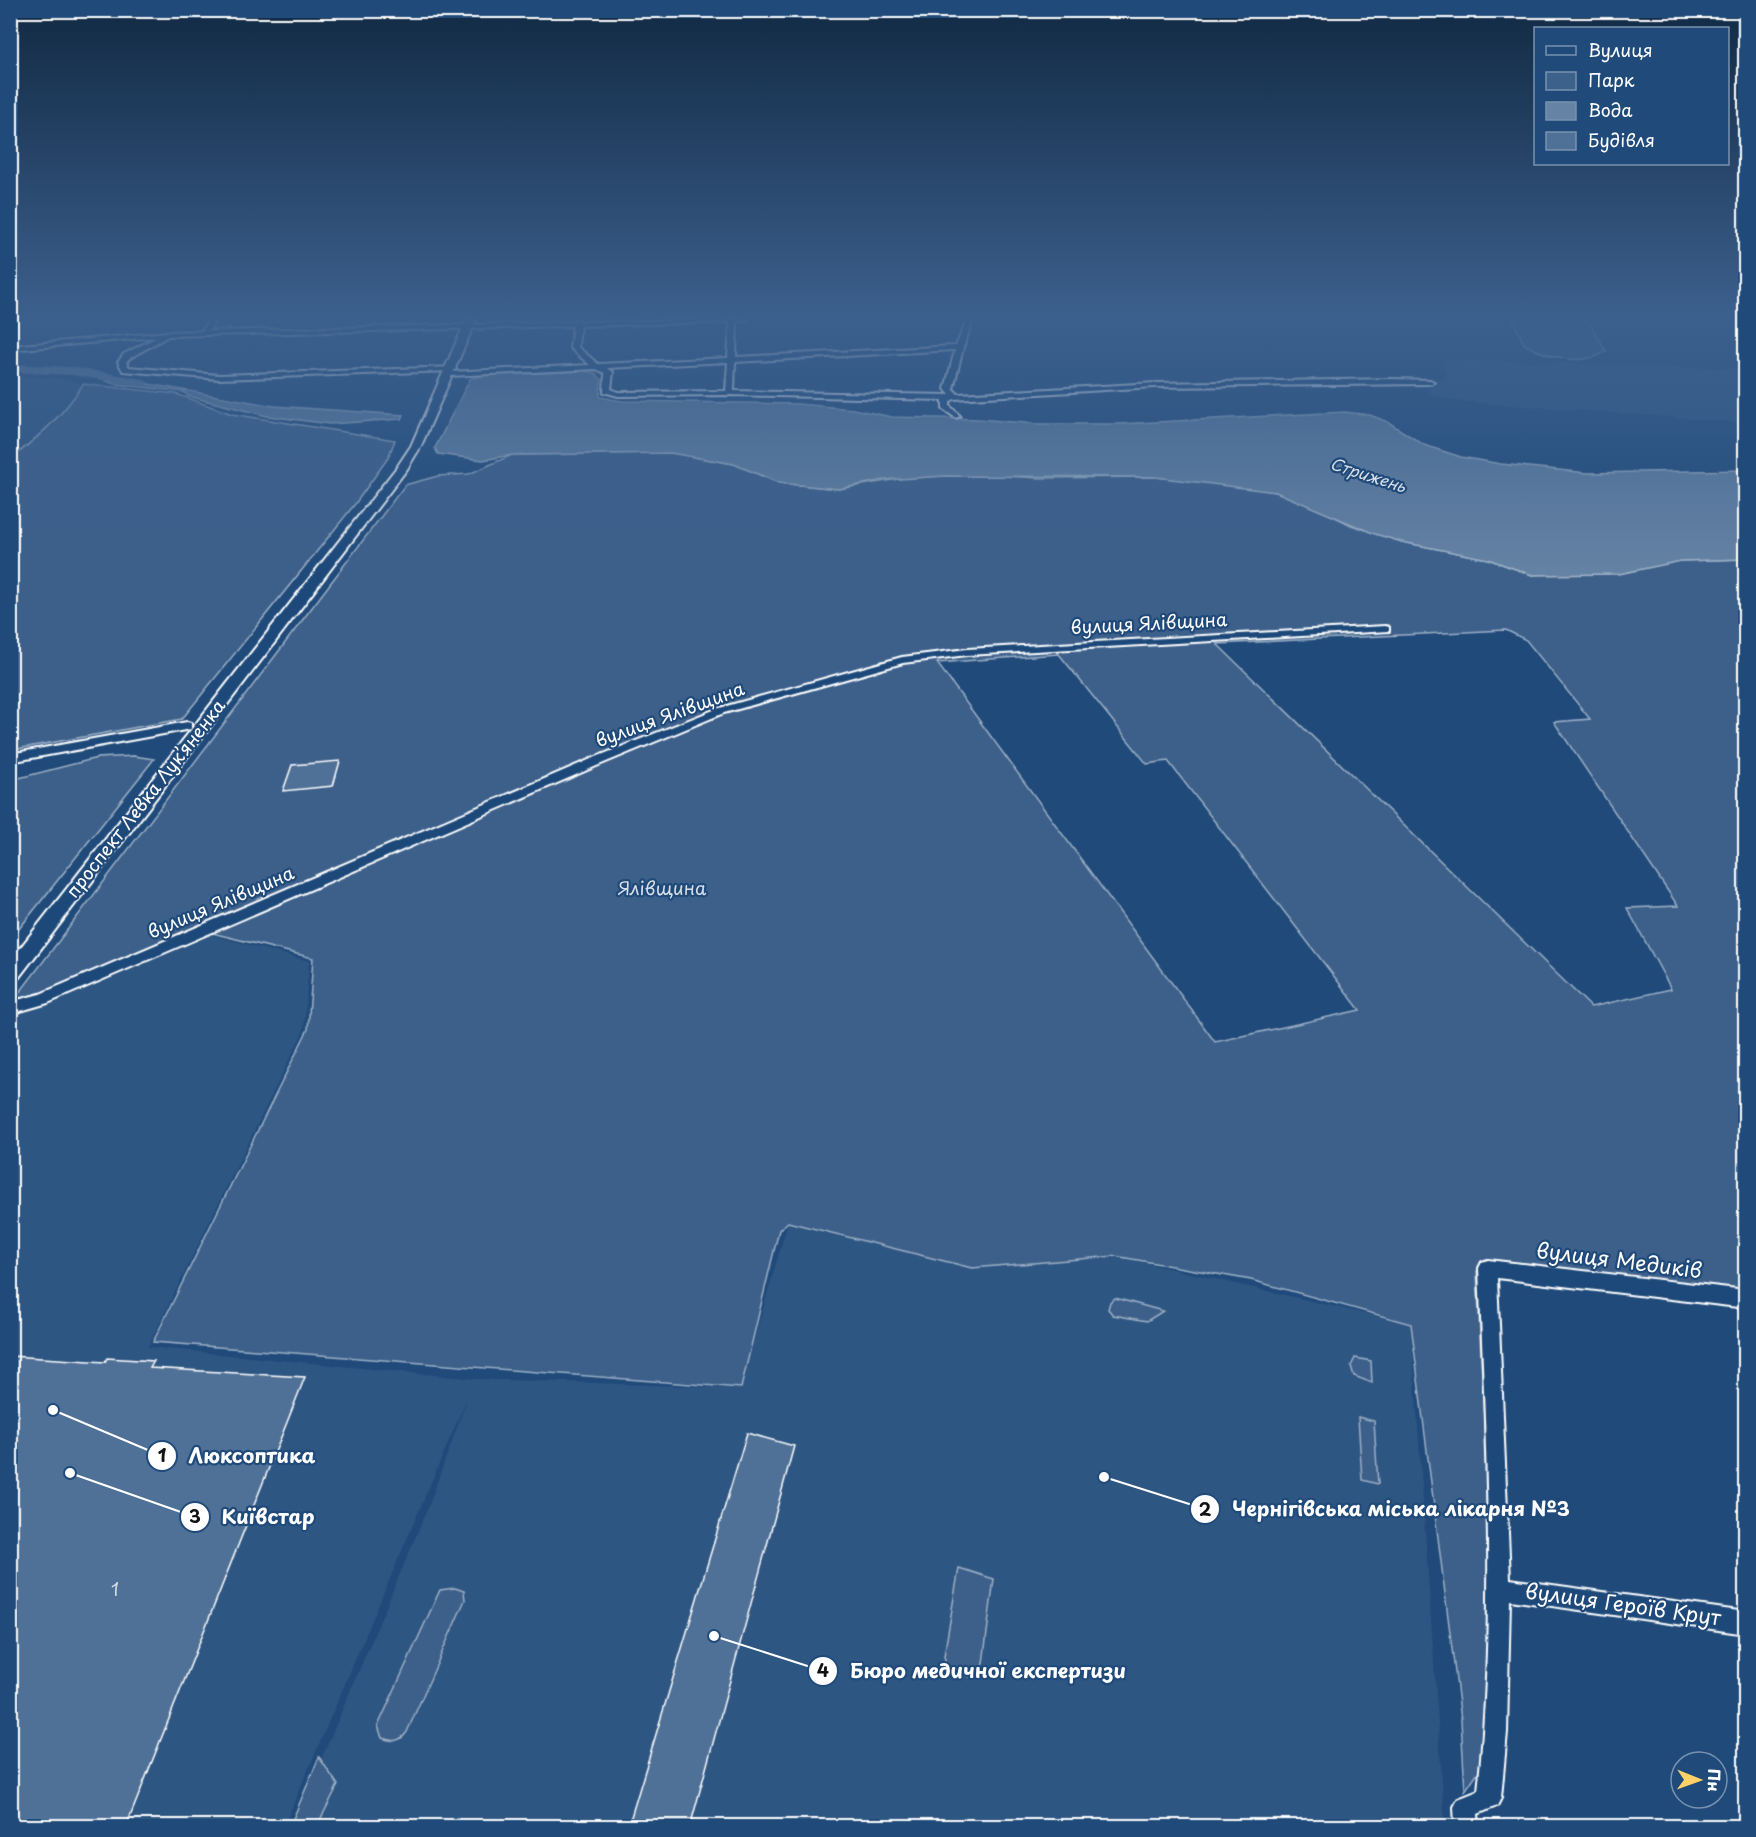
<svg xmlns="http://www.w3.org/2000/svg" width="1756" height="1837" font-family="'Playpen Sans',sans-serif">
<rect width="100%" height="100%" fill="#1f4a7a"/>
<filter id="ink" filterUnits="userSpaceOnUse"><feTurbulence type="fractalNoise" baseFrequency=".0167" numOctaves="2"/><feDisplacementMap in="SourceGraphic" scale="12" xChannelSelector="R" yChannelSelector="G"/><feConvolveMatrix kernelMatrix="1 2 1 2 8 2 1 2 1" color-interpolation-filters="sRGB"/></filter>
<g filter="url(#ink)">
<g fill="#2e5683">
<polygon points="1441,359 1745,369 1745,423 1454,401 1428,393 1432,379 1447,379"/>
<polygon points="11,376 64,379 83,384 69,407 51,426 11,459"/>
<polygon points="208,934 309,961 304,1030 148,1347 476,1379 740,1388 788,1222 972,1268 1115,1256 1411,1324 1445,1826 293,1826 427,1510 469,1394 284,1826 11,1826 11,1015"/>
</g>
<g fill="#3c618b" stroke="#9eb0c5" stroke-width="1.5" fill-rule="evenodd">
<path d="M 1513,320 L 1588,320 L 1606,351 C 1584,368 1545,356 1524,344 Z"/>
<path d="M 83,384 L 176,394 L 232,414 L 395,440 L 388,458 L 355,504 L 182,719 L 11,750 L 11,459 C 39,436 63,416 83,384 Z"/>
<path d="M 671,453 L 734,464 L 779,483 L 839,489 L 910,477 L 986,475 L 1040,478 L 1155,477 L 1241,485 L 1276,492 L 1310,504 L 1351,525 L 1402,542 L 1488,559 L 1532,575 L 1681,561 L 1745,559 L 1745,1294 L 1477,1271 L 1489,1527 L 1491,1657 L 1484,1763 L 1465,1791 L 1461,1720 L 1411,1324 L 1251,1280 L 1115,1256 L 972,1268 L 788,1222 L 779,1230 L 741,1388 L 153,1342 L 308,1029 L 313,958 L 196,929 L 27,1002 L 17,996 L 405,485 L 438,476 L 469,474 L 512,455 ZM 1506,630 L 1526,640 L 1590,719 L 1554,722 L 1678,906 L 1627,908 L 1671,989 L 1591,1007 L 1217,644 ZM 1059,654 L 1147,764 L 1168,761 L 1360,1010 L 1215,1042 L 937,663 Z"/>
<polygon points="134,756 154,759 11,939 11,780 97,758"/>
<polygon points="1115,1298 1163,1311 1147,1321 1113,1315 1108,1309 1110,1302"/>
<polygon points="1355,1358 1371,1361 1372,1383 1354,1376 1351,1366"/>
<polygon points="1358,1417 1374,1421 1378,1484 1362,1480"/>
<polygon points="959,1568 994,1579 983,1663 980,1673 971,1677 947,1669 944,1656"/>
<path d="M 455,1588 L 464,1591 L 465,1600 L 407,1732 C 400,1742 393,1742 382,1738 L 378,1726 L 440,1590 Z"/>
<polygon points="319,1757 338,1785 317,1826 290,1826"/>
</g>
<g fill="#6583a4" stroke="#a3b5c8" stroke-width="1.5">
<polygon points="587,371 595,373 601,379 600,397 621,401 798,404 853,409 892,417 979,419 1038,424 1119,424 1345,412 1370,415 1388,422 1424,445 1461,457 1501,464 1588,473 1745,470 1745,559 1681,561 1619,574 1532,575 1488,559 1402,542 1375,534 1276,492 1155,477 946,476 884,480 839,489 779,483 734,464 671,453 512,455 483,460 438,454 435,448 470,379 486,375"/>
<polygon points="120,379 274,406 404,415 402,419 330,424 267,416 188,396 184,392 114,384 104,380"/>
</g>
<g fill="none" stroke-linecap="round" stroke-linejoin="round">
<polygon fill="#6583a4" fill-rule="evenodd" points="10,364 72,367 143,379 149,383 143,387 72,375 10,372"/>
</g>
<g fill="#507197" stroke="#fff" stroke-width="1.5">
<polygon points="340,761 333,786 283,791 292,765"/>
<polygon points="10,1356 105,1362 107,1358 154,1361 150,1368 305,1377 126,1827 10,1827"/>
<polygon points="747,1433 794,1446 690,1827 628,1827"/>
</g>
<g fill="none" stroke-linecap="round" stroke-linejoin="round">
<g stroke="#fff" stroke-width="4">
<g id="minor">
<path d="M 209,320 L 215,320 L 209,331 L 573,322 L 574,320 L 580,320 L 580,322 L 747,320 L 737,322 L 736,357 L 956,346 L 967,320 L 973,320 L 963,348 L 953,389 L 958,394 L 1155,383 L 1392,379 L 1430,380 L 1434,382 L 1430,384 L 1155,387 L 954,399 L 950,402 L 950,406 L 960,416 L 956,418 L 943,409 L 943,400 L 730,395 L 618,396 L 604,392 L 605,373 L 596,369 L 449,376 L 445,374 L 449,372 L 590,365 L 570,348 L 573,326 L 168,336 L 130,358 L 126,362 L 129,367 L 219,375 L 455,367 L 456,369 L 452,371 L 219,379 L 123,371 L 118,362 L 124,354 L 157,337 L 10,350 L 10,346 L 168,332 L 202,331 ZM 730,322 L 728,358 L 598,364 L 578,347 L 580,326 ZM 955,350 L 945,389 L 950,395 L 734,391 L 735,362 ZM 728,362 L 726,391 L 619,392 L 611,389 L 613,372 L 607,368 Z"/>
<polygon points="1385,626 1389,627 1389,631 967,655 903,663 724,713 599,765 48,1003 10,1014 10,1002 40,994 591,759 716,709 902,657 967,649"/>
<polygon points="187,722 191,723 191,729 10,762 10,754"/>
<path d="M 1488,1260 L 1746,1290 L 1746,1308 L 1497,1278 L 1510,1579 L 1746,1612 L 1746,1634 L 1510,1600 L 1507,1732 L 1501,1798 L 1497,1806 L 1478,1814 L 1479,1826 L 1455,1826 L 1454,1807 L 1458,1799 L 1478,1791 C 1496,1616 1486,1443 1479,1268 L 1482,1262 Z"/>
</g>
</g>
<g stroke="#fff" stroke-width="4">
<polygon id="major" points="466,320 476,320 421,446 407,469 17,980 10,982 10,961 397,467 411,446"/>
</g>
<use href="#minor" fill="#1f4a7a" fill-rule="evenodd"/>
<use href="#major" fill="#1f4a7a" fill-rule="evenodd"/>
</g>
</g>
<linearGradient id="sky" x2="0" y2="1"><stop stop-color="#112943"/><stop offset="0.55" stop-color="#3c608d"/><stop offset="1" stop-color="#3c608d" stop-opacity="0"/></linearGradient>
<rect width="1756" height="577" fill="url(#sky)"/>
<g text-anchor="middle" stroke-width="4.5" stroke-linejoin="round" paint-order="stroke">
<g font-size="16" font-style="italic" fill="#d8e0e8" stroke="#1f4a7a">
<text transform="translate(1368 475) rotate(18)" y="6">Стрижень</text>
</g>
<g font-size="18" fill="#fff" stroke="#1f4a7a">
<text transform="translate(1149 624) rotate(-3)" y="6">вулиця Ялівщина</text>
<text transform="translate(670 715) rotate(-20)" y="6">вулиця Ялівщина</text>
<text transform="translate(146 799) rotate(-52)" y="6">проспект Левка Лукʼяненка</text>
<text transform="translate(221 903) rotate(-23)" y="6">вулиця Ялівщина</text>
</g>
<g font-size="18" fill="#d8dfe8" stroke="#1f4a7a">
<text x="662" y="895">Ялівщина</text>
</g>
<g font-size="18" fill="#d3dce5">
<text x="115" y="1596">1</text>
</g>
<g font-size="21" fill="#fff" stroke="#1f4a7a">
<text transform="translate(1619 1261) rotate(7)" y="7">вулиця Медиків</text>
<text transform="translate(1623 1605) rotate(8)" y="7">вулиця Героїв Крут</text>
</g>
</g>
<path fill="none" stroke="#fff" stroke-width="2" d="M53 1410L162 1456M1104 1477L1205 1509M70 1473L195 1517M714 1636L823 1671"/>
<g fill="#fff" stroke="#1f4a7a" stroke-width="2">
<circle cx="53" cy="1410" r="6"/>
<circle cx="1104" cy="1477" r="6"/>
<circle cx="70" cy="1473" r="6"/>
<circle cx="714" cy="1636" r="6"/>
<circle cx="162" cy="1456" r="15"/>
<circle cx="1205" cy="1509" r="15"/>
<circle cx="195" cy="1517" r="15"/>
<circle cx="823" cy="1671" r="15"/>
</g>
<g font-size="18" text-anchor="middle" font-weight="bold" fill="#111">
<text x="162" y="1462">1</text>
<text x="1205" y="1516">2</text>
<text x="195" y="1523">3</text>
<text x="823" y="1677">4</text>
</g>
<g font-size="20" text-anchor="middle" font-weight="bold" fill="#fff" stroke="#1f4a7a" stroke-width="4.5" stroke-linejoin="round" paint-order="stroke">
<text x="252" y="1463">Люксоптика</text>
<text x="1401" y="1516">Чернігівська міська лікарня №3</text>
<text x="268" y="1524">Київстар</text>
<text x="988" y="1678">Бюро медичної експертизи</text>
</g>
<rect width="1756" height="1837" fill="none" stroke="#1f4a7a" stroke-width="36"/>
<rect x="18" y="18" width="1720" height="1801" fill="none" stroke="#fff" stroke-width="2" filter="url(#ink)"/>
<rect x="1534" y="27" width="195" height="138" fill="#1f4a7a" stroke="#7992af" stroke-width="1.5"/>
<rect x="1546" y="46" width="30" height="9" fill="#1f4a7a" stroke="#7992af" stroke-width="1.5"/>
<text x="1588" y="57" font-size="18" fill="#ffffff">Вулиця</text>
<rect x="1546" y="72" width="30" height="18" fill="#3c618b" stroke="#7992af" stroke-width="1.5"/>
<text x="1588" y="87" font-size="18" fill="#ffffff">Парк</text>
<rect x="1546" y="102" width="30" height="18" fill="#6583a4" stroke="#7992af" stroke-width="1.5"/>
<text x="1588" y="117" font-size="18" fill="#ffffff">Вода</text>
<rect x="1546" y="132" width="30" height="18" fill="#507197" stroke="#7992af" stroke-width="1.5"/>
<text x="1588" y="147" font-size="18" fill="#ffffff">Будівля</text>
<g transform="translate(1699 1780) rotate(91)"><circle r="28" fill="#1f4a7a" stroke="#7992af" stroke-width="1.5"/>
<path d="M0-4.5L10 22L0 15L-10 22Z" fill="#ffd166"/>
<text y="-9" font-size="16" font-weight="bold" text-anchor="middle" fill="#ffffff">Пн</text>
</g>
</svg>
